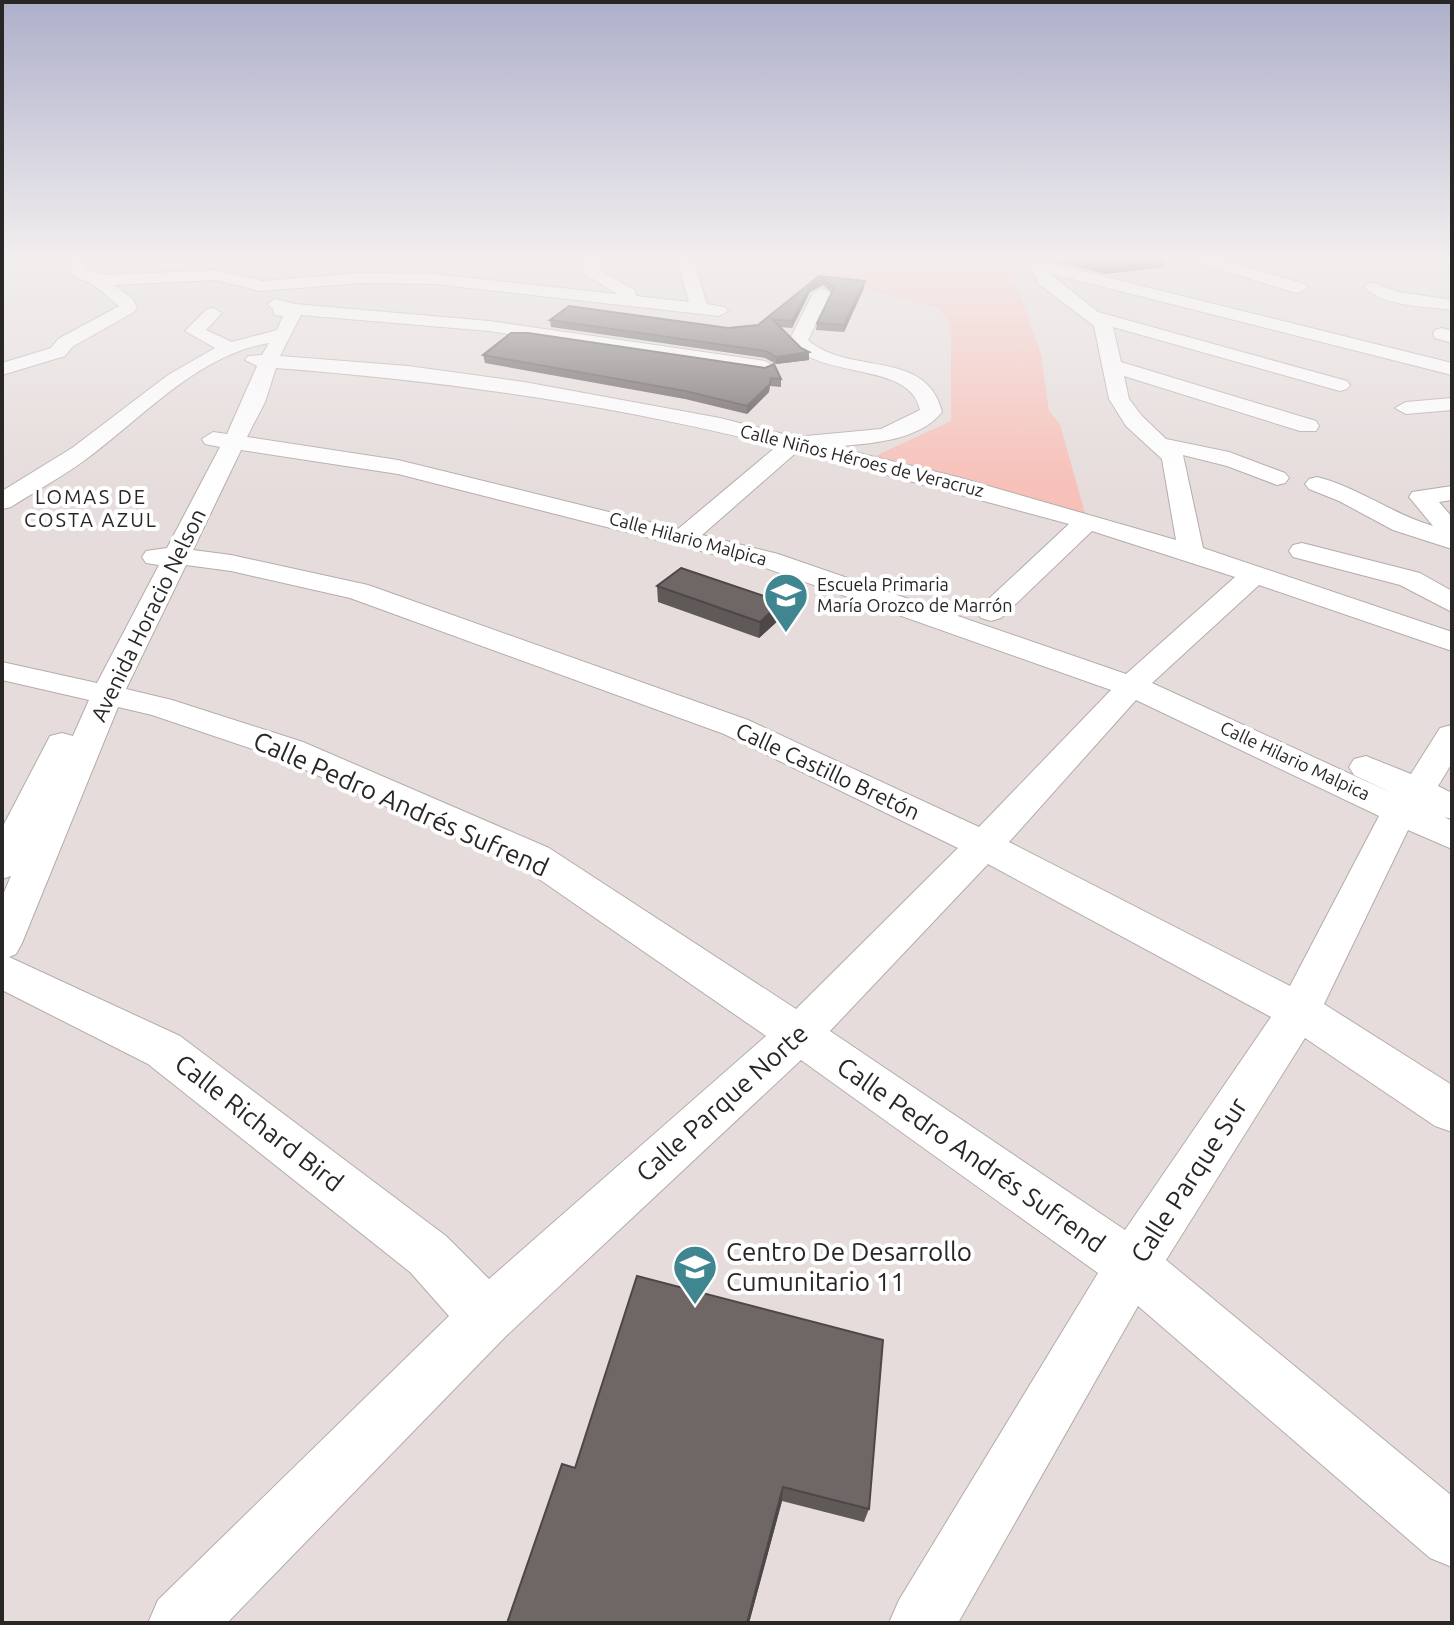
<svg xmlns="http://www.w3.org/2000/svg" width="1454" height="1625" font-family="Ubuntu,sans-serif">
<rect width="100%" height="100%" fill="#e5dcdb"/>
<polygon fill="#f7c0b8" points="750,260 1008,260 1041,354 1049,411 1060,424 1087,521 864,461 951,421 951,337 949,322 939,308"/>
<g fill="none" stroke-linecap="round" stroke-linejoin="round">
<g stroke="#b4acab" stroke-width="2">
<g id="minor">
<path d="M 66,260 L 82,260 L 87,270 L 109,275 L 216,270 L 262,281 L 362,273 L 434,274 L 617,294 L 582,272 L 586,260 L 602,260 L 599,270 L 635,290 L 636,296 L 689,302 L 677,260 L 693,260 L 707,304 L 725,307 L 728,311 L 719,316 L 434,284 L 362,283 L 260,291 L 216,280 L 114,285 L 133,299 L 137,308 L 134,312 L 72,347 L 65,356 L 2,375 L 2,363 L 51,348 L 58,339 L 119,306 C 102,292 96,283 74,277 Z"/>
<path d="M 1037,260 L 1452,363 L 1452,375 L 1049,273 L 1098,312 L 1347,381 L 1350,385 L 1347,389 L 1340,391 L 1113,327 L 1121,362 L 1316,421 L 1319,426 L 1316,431 L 1300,431 L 1124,376 L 1129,399 L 1142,416 L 1166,439 L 1229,452 L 1285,473 L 1289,478 L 1285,483 L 1277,485 L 1227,466 L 1183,455 L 1203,548 L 1452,632 L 1452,651 L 1259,585 L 1152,683 L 1394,794 L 1354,775 L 1349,767 L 1354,759 L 1366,756 L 1411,774 L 1440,728 L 1452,725 L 1452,763 L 1438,786 L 1452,793 L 1452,819 L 1444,817 L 1452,821 L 1452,849 L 1408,830 L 1324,1004 L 1452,1085 L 1452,1132 L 1435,1126 L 1305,1038 L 1166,1260 L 1452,1496 L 1452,1567 L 1430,1558 L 1138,1306 L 958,1623 L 889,1623 L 899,1600 L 1098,1273 L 801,1060 L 506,1336 L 227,1623 L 148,1623 L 158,1600 L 449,1316 L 410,1272 L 148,1064 L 2,990 L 2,897 L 11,876 L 2,879 L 2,828 L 50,736 L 62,733 L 73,736 L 89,700 L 2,680 L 2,662 L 97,683 L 159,565 L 146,563 L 142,557 L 146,551 L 167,548 L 220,447 L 205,444 L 202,439 L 213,432 L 227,434 L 257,366 L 245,360 L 248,356 L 262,355 L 269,343 C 198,355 144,416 89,457 C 64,476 37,490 11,507 L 2,509 L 2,491 L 72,448 L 168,375 L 215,348 L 185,331 L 207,309 L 213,308 L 222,313 L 206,330 L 232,342 L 277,330 L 283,316 L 274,315 L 273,309 L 267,304 L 276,299 L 295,304 L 489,321 L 765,361 L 775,367 L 765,373 L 489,331 L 301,315 L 280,356 L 408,366 L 524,382 L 720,418 L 795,437 L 881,429 L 920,410 C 910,360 819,381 789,341 L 813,293 L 822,288 L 831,293 L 808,340 C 848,376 927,348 942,412 C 918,442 869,443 834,447 L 957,477 L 1176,540 L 1162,459 L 1126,426 L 1109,399 L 1094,326 L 1039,284 L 1029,265 ZM 276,368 C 445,381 612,404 777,446 L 678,529 L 398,460 L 247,437 L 265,402 ZM 241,450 L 398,474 L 760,566 L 1111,690 L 979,827 L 748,720 L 368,585 L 231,555 L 193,550 ZM 798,451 L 1069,524 L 981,606 L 977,612 L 981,618 L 991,621 L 1001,618 L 1092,531 L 1235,577 L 1126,674 L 778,554 L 702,535 ZM 186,565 L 231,571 L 350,598 L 724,734 L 958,848 L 796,1009 L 549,848 L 303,742 L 172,700 L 126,689 ZM 1136,700 L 1379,816 L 1290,986 L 1009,842 ZM 118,707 L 152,715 L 279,758 L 523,868 L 766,1036 L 489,1279 L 446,1236 L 180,1036 L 9,957 L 16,954 L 22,943 ZM 988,864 L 1271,1017 L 1125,1230 L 830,1031 Z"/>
<polygon points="1196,260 1221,260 1305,284 1307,288 1299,293 1293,292 1198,263"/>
<polygon points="1440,260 1452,260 1452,266 1442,263"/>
<path d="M 1372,282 L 1399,292 L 1452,300 L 1452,310 C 1425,306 1384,307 1364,287 Z"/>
<polygon points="1442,328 1452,331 1452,343 1435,338 1433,334 1435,330"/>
<polygon points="1452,398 1452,410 1406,414 1395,408 1406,402"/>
<path d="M 1317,477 C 1358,487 1392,514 1433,526 L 1409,497 L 1412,492 L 1452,486 L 1452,500 L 1439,502 L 1452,517 L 1452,549 L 1393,530 L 1339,501 L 1309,489 L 1305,484 L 1309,479 Z"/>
<polygon points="1302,543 1420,573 1452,591 1452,612 1400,585 1293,557 1289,551 1293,545"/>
</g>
</g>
<use href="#minor" fill="#fff" fill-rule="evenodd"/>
</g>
<g fill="#5f5958">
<polygon points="1049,260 1166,260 1166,261 1165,267 1105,274"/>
<polygon points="819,276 864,288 844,332 816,330 817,323 832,293 823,285 810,292 792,328 780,327 801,348 809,352 809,360 776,364 765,358 551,327 550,320 728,328 758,325"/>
<polygon points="483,355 765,368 781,379 781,387 770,386 769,392 747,414 685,399 485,363"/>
<polygon points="657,586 782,602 781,618 759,638 658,602"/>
<polygon points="637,1276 869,1509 864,1522 782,1501 749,1623 507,1623 575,1468"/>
</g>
<g fill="#4d4847">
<polygon points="1166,261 1165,267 1105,274 1106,268"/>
<polygon points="824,279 823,285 810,292 792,328 792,321 811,285"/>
<polygon points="865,281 864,288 844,332 844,325"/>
<polygon points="809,352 809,360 776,364 776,357"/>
<polygon points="771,378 769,392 747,414 747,406"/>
<polygon points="782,602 781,618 759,638 760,622"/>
<polygon points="783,1487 782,1501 749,1623 747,1623"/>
</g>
<g fill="#6e6766" stroke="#4d4847" stroke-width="2">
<polygon points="1073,260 1166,260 1166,261 1106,268"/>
<polygon points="819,276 865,281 844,325 817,323 834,288 824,279 811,285 792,321 772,319 801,348 809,352 776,357 766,351 550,320 569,306 728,328 758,325"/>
<polygon points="511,333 528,333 765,368 774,364 781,379 771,378 770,384 747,406 685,391 483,355"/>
<polygon points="681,568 782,602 760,622 657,586"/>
<polygon points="637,1276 883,1340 869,1509 783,1487 747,1623 507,1623 562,1464 575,1468"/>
</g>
<linearGradient id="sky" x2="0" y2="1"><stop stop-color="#aeafca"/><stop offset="0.53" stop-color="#f3efef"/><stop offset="1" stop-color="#f3efef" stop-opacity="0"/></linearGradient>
<rect width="1454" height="488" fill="url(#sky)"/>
<defs>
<g id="school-pin" transform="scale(2.3)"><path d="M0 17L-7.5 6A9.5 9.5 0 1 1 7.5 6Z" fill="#408690" stroke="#fff"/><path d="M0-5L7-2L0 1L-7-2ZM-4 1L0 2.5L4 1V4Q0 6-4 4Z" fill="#fff"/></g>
</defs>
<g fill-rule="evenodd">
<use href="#school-pin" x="786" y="595"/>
<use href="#school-pin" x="695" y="1267"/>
</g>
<g text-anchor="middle" stroke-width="8" stroke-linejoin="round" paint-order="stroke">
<g font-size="18" fill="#292626" stroke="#fff">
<text transform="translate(862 461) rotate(14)" y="6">Calle Niños Héroes de Veracruz</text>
<text transform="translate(688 539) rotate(15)" y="6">Calle Hilario Malpica</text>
<text transform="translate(1295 761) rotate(25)" y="6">Calle Hilario Malpica</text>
</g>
<g font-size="18" fill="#292626" stroke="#fff" text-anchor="start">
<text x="817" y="591">Escuela Primaria<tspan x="817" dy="21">María Orozco de Marrón</tspan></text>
</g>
<g font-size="20" letter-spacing="2" fill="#292626" stroke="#fff">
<text x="91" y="504">LOMAS DE<tspan x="91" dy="23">COSTA AZUL</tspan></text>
</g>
<g font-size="22" fill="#292626" stroke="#fff">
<text transform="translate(148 615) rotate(-64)" y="8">Avenida Horacio Nelson</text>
<text transform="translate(828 771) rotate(25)" y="8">Calle Castillo Bretón</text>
</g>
<g font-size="26" fill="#292626" stroke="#fff">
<text transform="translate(401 804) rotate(24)" y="9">Calle Pedro Andrés Sufrend</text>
<text transform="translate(722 1103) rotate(-42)" y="9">Calle Parque Norte</text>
<text transform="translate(259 1123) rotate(38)" y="9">Calle Richard Bird</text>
<text transform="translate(971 1155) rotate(35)" y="9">Calle Pedro Andrés Sufrend</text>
<text transform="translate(1189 1180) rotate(-57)" y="9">Calle Parque Sur</text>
</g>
<g font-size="26" fill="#292626" stroke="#fff" text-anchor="start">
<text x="726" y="1261">Centro De Desarrollo<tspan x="726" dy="30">Cumunitario 11</tspan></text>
</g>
</g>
<rect width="1454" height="1625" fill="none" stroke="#292626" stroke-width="8"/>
</svg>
